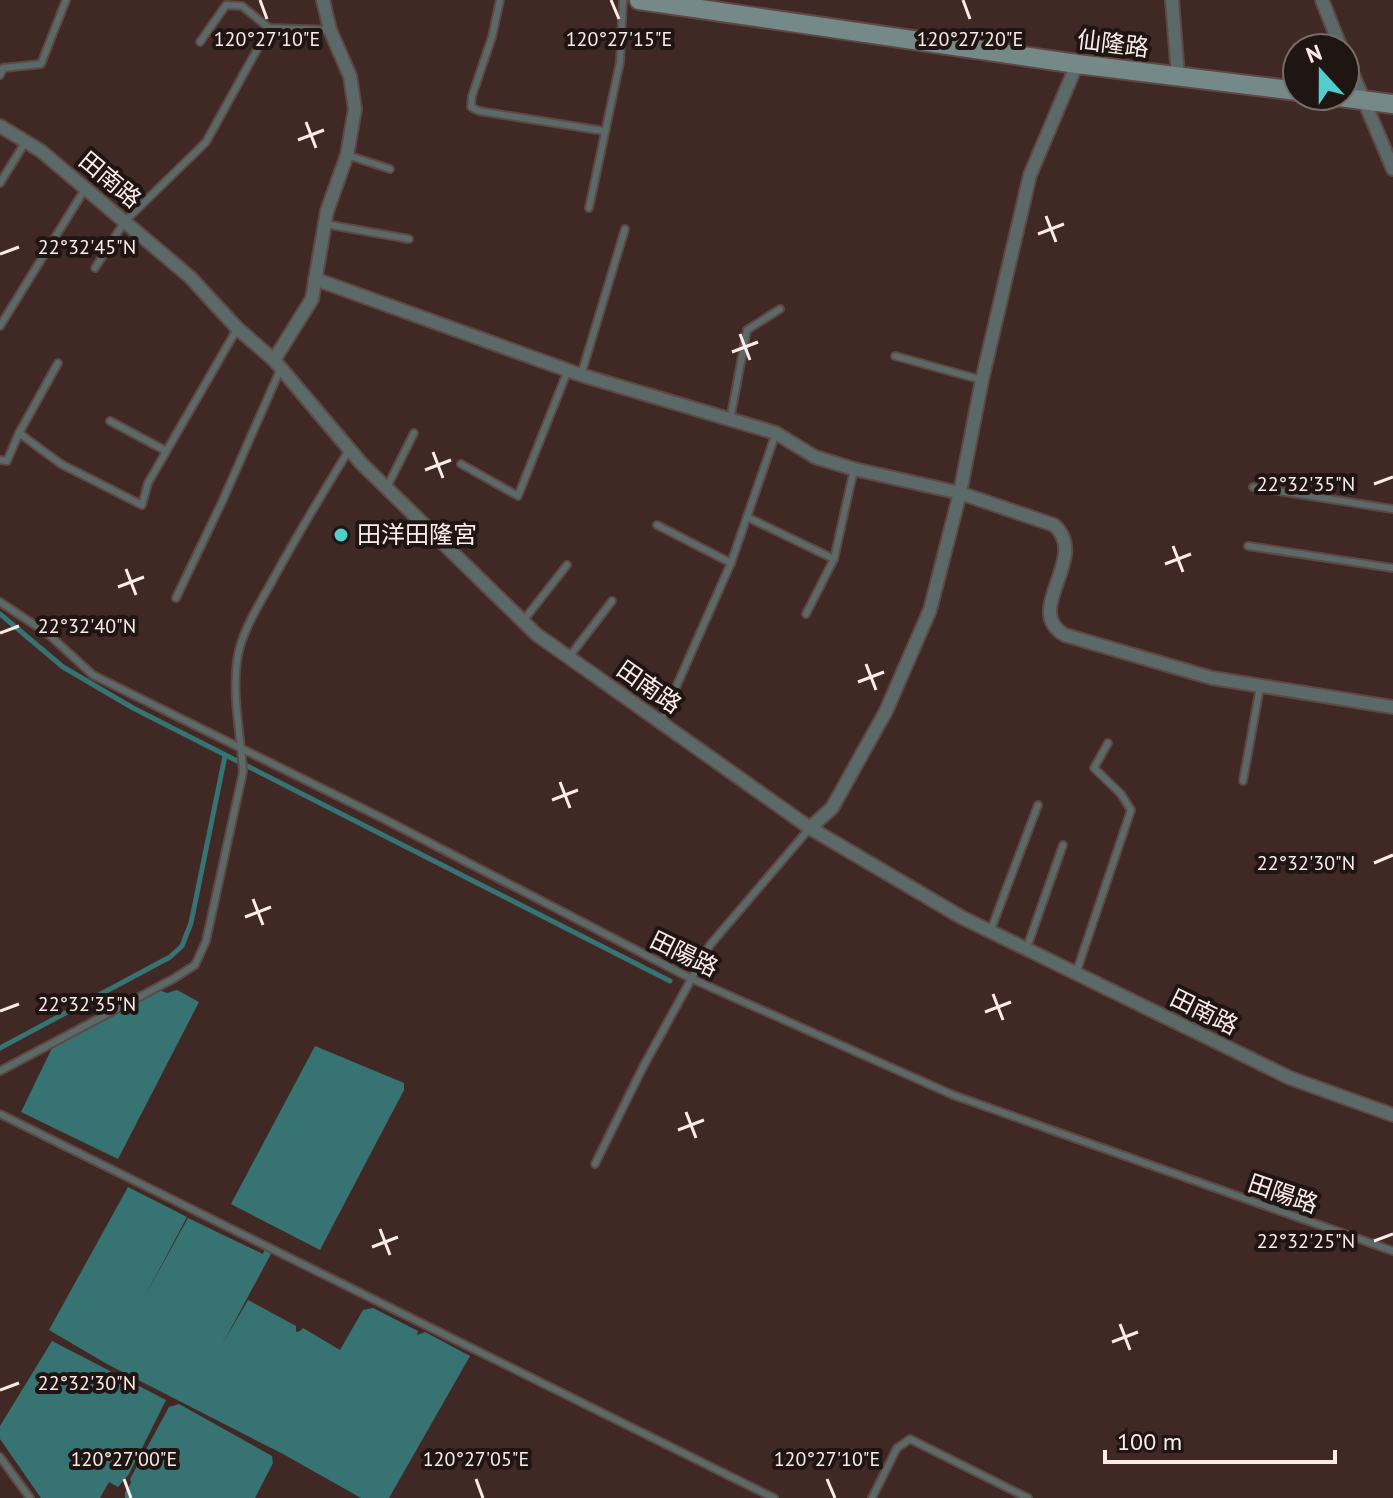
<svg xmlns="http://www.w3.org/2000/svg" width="1393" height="1498" font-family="'PT Sans','Noto Sans TC',sans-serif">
<rect width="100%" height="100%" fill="#402925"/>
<g fill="#377373">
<polygon points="156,989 167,993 177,990 199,1002 118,1159 21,1112 54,1044"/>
<polygon points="315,1046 404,1083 404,1090 320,1250 231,1204"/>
<polygon points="128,1187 187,1217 145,1296 188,1218 263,1254 265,1248 272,1252 223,1343 248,1300 296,1326 296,1332 300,1331 303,1328 340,1350 363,1310 373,1308 418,1331 417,1335 425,1332 470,1356 389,1498 361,1498 283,1454 107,1364 49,1330"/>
<polygon points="52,1341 166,1400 129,1474 118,1487 109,1482 100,1498 41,1498 0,1439 0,1426"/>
<polygon points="179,1404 272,1456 273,1463 255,1498 125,1498 125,1492 131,1483 130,1479 169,1407"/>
</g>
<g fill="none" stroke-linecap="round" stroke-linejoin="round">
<g stroke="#377373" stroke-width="5">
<polyline points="0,614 63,667 133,708 670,981"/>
<polyline points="0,1048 170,957 182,946 191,923 225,756"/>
</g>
<g stroke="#5e4844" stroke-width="10">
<g id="lane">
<polyline points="500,0 492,37 472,96 471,107 479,111 604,131"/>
<polyline points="200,42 226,5 242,6 269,28 330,30"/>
<polyline points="0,75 3,68 41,64 66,0"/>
<polyline points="347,155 390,169"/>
<polyline points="0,183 26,141"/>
<polyline points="589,208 620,62 623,0"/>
<polyline points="325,224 409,239"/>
<polyline points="95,268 125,221 206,142 269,28"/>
<polyline points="0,326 85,189"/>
<polyline points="895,356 982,380"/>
<polyline points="581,375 625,229"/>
<polyline points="730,420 747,330 780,309"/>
<polyline points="110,421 166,451"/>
<polyline points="19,433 61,464 142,505 148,483 237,329"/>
<polyline points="0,460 7,461 19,433 58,363"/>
<polyline points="461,464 518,496 568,370"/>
<polyline points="387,487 414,433"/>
<polyline points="1253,487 1393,509"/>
<polyline points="747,517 834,559"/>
<polyline points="657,525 731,563"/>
<polyline points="1248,546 1393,568"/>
<polyline points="176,598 222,502 281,368"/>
<polyline points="0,602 47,633 93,675 382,818 690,978 953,1095 1393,1251"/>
<polyline points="806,614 834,559 854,469"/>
<polyline points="523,621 567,565"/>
<polyline points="569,657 612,601"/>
<polyline points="661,721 731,563 776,433"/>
<polyline points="1243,781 1260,687"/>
<polyline points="990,932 1038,805"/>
<polyline points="1026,950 1063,845"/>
<polyline points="1076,973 1131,810 1121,794 1094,768 1108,743"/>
<path d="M 0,1071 L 173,979 L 195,965 L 206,941 L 243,772 C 241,734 232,699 237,661 C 240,635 258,606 271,583 C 296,537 322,494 349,450"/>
<polyline points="0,1114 774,1498"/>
<polyline points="595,1164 643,1067 710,945 809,829"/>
<polyline points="0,1457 30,1498"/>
<polyline points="872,1498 897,1448 910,1439 1028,1498"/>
</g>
</g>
<g stroke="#5e4844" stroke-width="16">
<g id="street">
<polyline points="1172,0 1178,76"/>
<polyline points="1322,0 1341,48"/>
<polyline points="1345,56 1393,169"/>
<polyline points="0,126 41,151 190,277 237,328 274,360 361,463 536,634 810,828 961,917 1290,1078 1393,1115"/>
<path d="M 315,279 L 581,375 L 776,433 L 815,457 L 854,469 L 960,493 L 1054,525 C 1091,558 1021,610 1065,635 L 1212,678 L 1393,707"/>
<polyline points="274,360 312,299 327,211 347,155 355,109 350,76 330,30 323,0"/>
<polyline points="810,828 832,808 886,711 930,610 960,493 982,380 1030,175 1077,64"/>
</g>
</g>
<g stroke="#5e4844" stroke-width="22">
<g id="secondary">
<polyline points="639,0 1077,64 1297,91"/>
<polyline points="1332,96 1393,104"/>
</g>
</g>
<use href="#lane" stroke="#5c6969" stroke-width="6"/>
<use href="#street" stroke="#5c6969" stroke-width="12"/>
<use href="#secondary" stroke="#758989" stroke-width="18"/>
</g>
<path fill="none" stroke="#fcece9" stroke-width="3" d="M 260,0 L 267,19M 611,0 L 619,19M 963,0 L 970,19M 306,122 L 316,148M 298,140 L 324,130M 1046,216 L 1056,242M 1038,234 L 1064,224M 0,254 L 19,247M 740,334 L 750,360M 732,352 L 758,342M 433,452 L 443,478M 425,470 L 451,460M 1374,484 L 1393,477M 1173,546 L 1183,572M 1165,564 L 1191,554M 126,569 L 136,595M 118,587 L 144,577M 0,633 L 19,626M 866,664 L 876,690M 858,682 L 884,672M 560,782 L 570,808M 552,800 L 578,790M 1374,863 L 1393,855M 253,899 L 263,925M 245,917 L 271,907M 993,994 L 1003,1020M 0,1011 L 19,1004M 985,1012 L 1011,1002M 686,1112 L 696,1138M 678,1130 L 704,1120M 380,1229 L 390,1255M 1374,1241 L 1393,1234M 372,1247 L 398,1237M 1120,1324 L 1130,1350M 1112,1342 L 1138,1332M 0,1390 L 19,1383M 124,1479 L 131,1498M 476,1479 L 483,1498M 827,1479 L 835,1498"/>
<circle fill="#52cdcd" stroke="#1f1513" stroke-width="3" cx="341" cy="535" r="8"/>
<g text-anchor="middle" stroke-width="8" stroke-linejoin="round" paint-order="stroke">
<g font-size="24" fill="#fcece9" stroke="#1f1513">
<text transform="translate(1113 44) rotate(7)" y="8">仙隆路</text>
<text transform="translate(110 180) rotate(40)" y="8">田南路</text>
<text transform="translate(649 687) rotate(35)" y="8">田南路</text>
<text transform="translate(684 954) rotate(26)" y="8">田陽路</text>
<text transform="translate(1204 1012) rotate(26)" y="8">田南路</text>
<text transform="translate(1283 1194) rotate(19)" y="8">田陽路</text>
</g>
<g font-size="24" fill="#fcece9" stroke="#1f1513" text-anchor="start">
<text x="357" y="543">田洋田隆宮</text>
</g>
</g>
<g font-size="20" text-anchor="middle" fill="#fcece9" stroke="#1f1513" stroke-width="8" stroke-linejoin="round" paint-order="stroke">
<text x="267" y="46">120°27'10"E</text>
<text x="619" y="46">120°27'15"E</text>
<text x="970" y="46">120°27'20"E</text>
<text x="87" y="254">22°32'45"N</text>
<text x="1306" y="491">22°32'35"N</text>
<text x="87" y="633">22°32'40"N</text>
<text x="1306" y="870">22°32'30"N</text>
<text x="87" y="1011">22°32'35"N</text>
<text x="1306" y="1248">22°32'25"N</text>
<text x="87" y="1390">22°32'30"N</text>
<text x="124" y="1466">120°27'00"E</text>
<text x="476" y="1466">120°27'05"E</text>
<text x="827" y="1466">120°27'10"E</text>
</g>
<g transform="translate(1321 72) rotate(339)"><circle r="38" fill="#1f1513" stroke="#776b69" stroke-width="2"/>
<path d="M0-6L14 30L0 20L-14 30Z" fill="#52cdcd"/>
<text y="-12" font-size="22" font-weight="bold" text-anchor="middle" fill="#fcece9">N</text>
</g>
<path d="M1105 1450v12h230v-12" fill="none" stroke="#fcece9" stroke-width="4"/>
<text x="1117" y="1450" font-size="24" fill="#fcece9" stroke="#1f1513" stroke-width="6" paint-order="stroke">100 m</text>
</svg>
